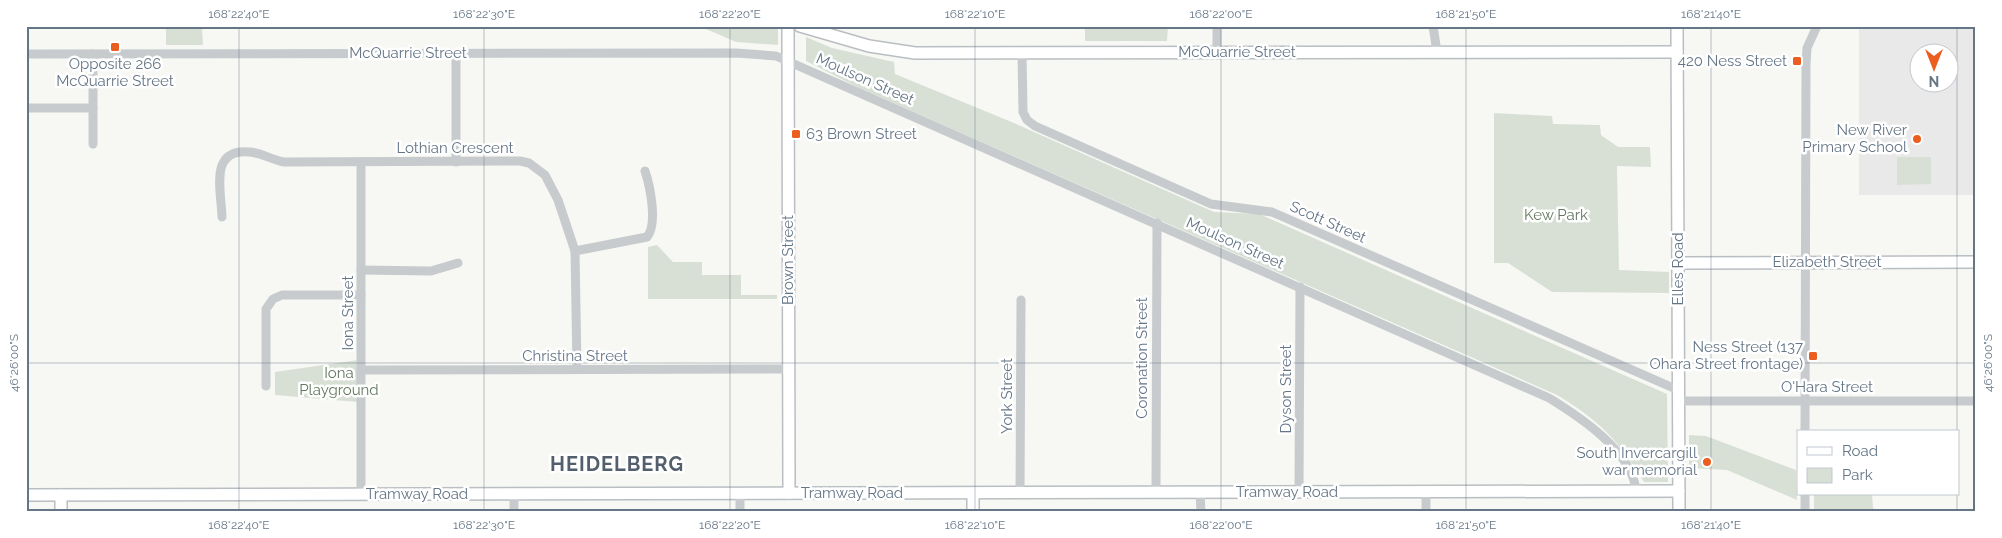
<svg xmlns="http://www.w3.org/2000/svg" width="2002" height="538" font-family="Raleway,sans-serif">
<rect width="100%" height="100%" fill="#f7f8f4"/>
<path fill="#e8e9e8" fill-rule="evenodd" d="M 1859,26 L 1976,26 L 1976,195 L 1859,195 ZM 1920,52 L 1950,52 L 1950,82 L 1920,82 Z"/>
<g fill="#d8e0d5">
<polygon points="166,26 202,26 203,45 166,45"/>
<polygon points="699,26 778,26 778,45 736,42"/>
<polygon points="1085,26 1168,26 1167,41 1085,41"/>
<path d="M 806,37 L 832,48 L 894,62 L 895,74 L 1014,123 L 1214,212 L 1259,214 L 1667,394 L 1668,482 L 1644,482 C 1618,440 1600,421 1557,395 L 859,88 L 806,61 Z"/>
<polygon points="1494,113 1552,116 1553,124 1600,125 1601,135 1618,147 1650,147 1651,167 1617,166 1619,270 1669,272 1669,293 1552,292 1508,263 1494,263"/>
<polygon points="1897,157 1931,157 1931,184 1897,185"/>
<polygon points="657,245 673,262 702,262 702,275 741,275 741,295 777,295 777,299 648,299 648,247"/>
<polygon points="358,360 358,402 275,395 275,372"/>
<polygon points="1689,435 1706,436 1796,470 1797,500 1727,470 1689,468"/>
<polygon points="1814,494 1872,494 1873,508 1881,512 1814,512"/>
</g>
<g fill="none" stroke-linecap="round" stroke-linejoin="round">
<g stroke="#b9bec3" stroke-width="14">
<g id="secondary">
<polyline points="788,26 789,493"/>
<polyline points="800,26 869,46 915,53 1677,52"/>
<polyline points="1677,26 1679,512"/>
<polyline points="1678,263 1976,262"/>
<polyline points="973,493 973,512"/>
<polyline points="26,495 1679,491"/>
<polyline points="61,512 61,495"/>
</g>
</g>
<g stroke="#c7cbce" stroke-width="9">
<polyline points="1433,26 1437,52"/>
<polyline points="1217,52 1217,26"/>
<polyline points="456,53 456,162"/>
<polyline points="1022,53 1023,112 1027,120 1035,126 1211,204 1272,212 1678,390"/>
<path d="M 26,54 L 736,53 L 776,56 L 1549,398 C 1580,417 1633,452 1636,491"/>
<polyline points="93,54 93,144"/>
<polyline points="26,108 93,108"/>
<path d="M 222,217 C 221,189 209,148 250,152 C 262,153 272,160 284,162 L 520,161 L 529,163 L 545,175 L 558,200 L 575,251 L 577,369"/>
<path d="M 575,251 L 647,237 C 658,224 650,186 645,171"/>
<polyline points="361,270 431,271 458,263"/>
<polyline points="361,370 789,369"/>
<polyline points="266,386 266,309 273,299 282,295 361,295"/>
<polyline points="1678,401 1976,401"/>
<polyline points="1805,432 1806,64 1807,48 1817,26"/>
<polyline points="1156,492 1157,223"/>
<polyline points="1200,492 1201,512"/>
<polyline points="1299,492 1300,287"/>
<polyline points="740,493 740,512"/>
<polyline points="1020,493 1021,300"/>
<polyline points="361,494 361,162"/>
<polyline points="514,494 514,512"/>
<polyline points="1426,512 1426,491"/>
<polyline points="1805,512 1805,494"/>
</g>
<use href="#secondary" stroke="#fff" stroke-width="11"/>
</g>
<path fill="none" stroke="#657687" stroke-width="1" stroke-opacity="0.45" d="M 239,26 L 239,512M 484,26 L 484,512M 730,26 L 730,512M 975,26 L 975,512M 1221,26 L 1221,512M 1466,26 L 1466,512M 1711,26 L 1711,512M 1957,26 L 1957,432M 26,363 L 1976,363M 1957,494 L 1957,512"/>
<g fill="#ec5d20" stroke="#fff" stroke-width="2">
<rect x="110" y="42" width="10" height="10" rx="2.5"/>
<rect x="1792" y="56" width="10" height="10" rx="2.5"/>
<rect x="791" y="129" width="10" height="10" rx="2.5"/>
<circle cx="1917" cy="139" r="5"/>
<rect x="1808" y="351" width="10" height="10" rx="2.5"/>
<circle cx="1707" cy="462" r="5"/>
</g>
<g text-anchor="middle" stroke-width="5" stroke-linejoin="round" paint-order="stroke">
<g font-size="15" fill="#657687" stroke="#fff">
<text x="1237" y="57">McQuarrie Street</text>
<text x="408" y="58">McQuarrie Street</text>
<text transform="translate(865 79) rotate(24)" y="5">Moulson Street</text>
<text x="455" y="153">Lothian Crescent</text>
<text transform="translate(1328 222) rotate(24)" y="5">Scott Street</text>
<text transform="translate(1235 243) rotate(24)" y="5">Moulson Street</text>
<text transform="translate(788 260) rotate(-90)" y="5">Brown Street</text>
<text x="1827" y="267">Elizabeth Street</text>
<text transform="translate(1678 269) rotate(-90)" y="5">Elles Road</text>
<text transform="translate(348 313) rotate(-90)" y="5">Iona Street</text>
<text x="575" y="361">Christina Street</text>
<text transform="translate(1142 358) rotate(-90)" y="5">Coronation Street</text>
<text x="1827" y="392">O'Hara Street</text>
<text transform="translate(1286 389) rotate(-90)" y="5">Dyson Street</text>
<text transform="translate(1007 396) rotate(-90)" y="5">York Street</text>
<text x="1287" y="497">Tramway Road</text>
<text x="852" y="498">Tramway Road</text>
<text x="417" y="499">Tramway Road</text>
</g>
<g font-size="15" fill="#657687" stroke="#fff" text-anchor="end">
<text x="1787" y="66">420 Ness Street</text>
<text x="115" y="69" text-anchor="middle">Opposite 266<tspan x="115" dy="17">McQuarrie Street</tspan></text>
<text x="1907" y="135">New River<tspan x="1907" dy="17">Primary School</tspan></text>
<text x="806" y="139" text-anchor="start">63 Brown Street</text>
<text x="1803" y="352">Ness Street (137<tspan x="1803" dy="17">Ohara Street frontage)</tspan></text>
<text x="1697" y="458">South Invercargill<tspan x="1697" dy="17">war memorial</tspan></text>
</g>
<g font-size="15" fill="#647960" stroke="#fff">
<text x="1556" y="220">Kew Park</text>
<text x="339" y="378">Iona<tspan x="339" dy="17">Playground</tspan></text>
</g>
<g font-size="20" font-weight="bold" letter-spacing="1" fill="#535f6c" stroke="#fff">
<text x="617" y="471">HEIDELBERG</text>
</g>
</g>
<rect width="2002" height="538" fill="none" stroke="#ffffff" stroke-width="55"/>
<rect x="1797" y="430" width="162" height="65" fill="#ffffff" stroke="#c1c8cf"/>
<rect x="1807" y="447" width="25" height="8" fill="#ffffff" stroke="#c1c8cf"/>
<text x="1842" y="456" font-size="15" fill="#657687">Road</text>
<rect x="1807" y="468" width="25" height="15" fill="#d8e0d5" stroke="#c1c8cf"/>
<text x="1842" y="480" font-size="15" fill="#657687">Park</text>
<g transform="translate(1934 68) rotate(180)"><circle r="24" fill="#ffffff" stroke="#c1c8cf"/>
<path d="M0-4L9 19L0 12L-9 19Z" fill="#ec5d20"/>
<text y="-8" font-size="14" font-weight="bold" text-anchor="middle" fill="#657687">N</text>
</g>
<rect x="28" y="28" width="1946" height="482" fill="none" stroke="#657687" stroke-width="2"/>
<g font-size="12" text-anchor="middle" fill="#657687">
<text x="239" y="18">168°22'40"E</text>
<text x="484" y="18">168°22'30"E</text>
<text x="730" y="18">168°22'20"E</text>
<text x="975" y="18">168°22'10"E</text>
<text x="1221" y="18">168°22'00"E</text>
<text x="1466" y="18">168°21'50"E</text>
<text x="1711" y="18">168°21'40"E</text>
<text transform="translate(1988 363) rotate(-90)" y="4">46°26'00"S</text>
<text transform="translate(14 363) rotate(-90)" y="4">46°26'00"S</text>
<text x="239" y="529">168°22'40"E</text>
<text x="484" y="529">168°22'30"E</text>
<text x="730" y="529">168°22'20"E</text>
<text x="975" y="529">168°22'10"E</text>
<text x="1221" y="529">168°22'00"E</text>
<text x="1466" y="529">168°21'50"E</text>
<text x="1711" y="529">168°21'40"E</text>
</g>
</svg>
